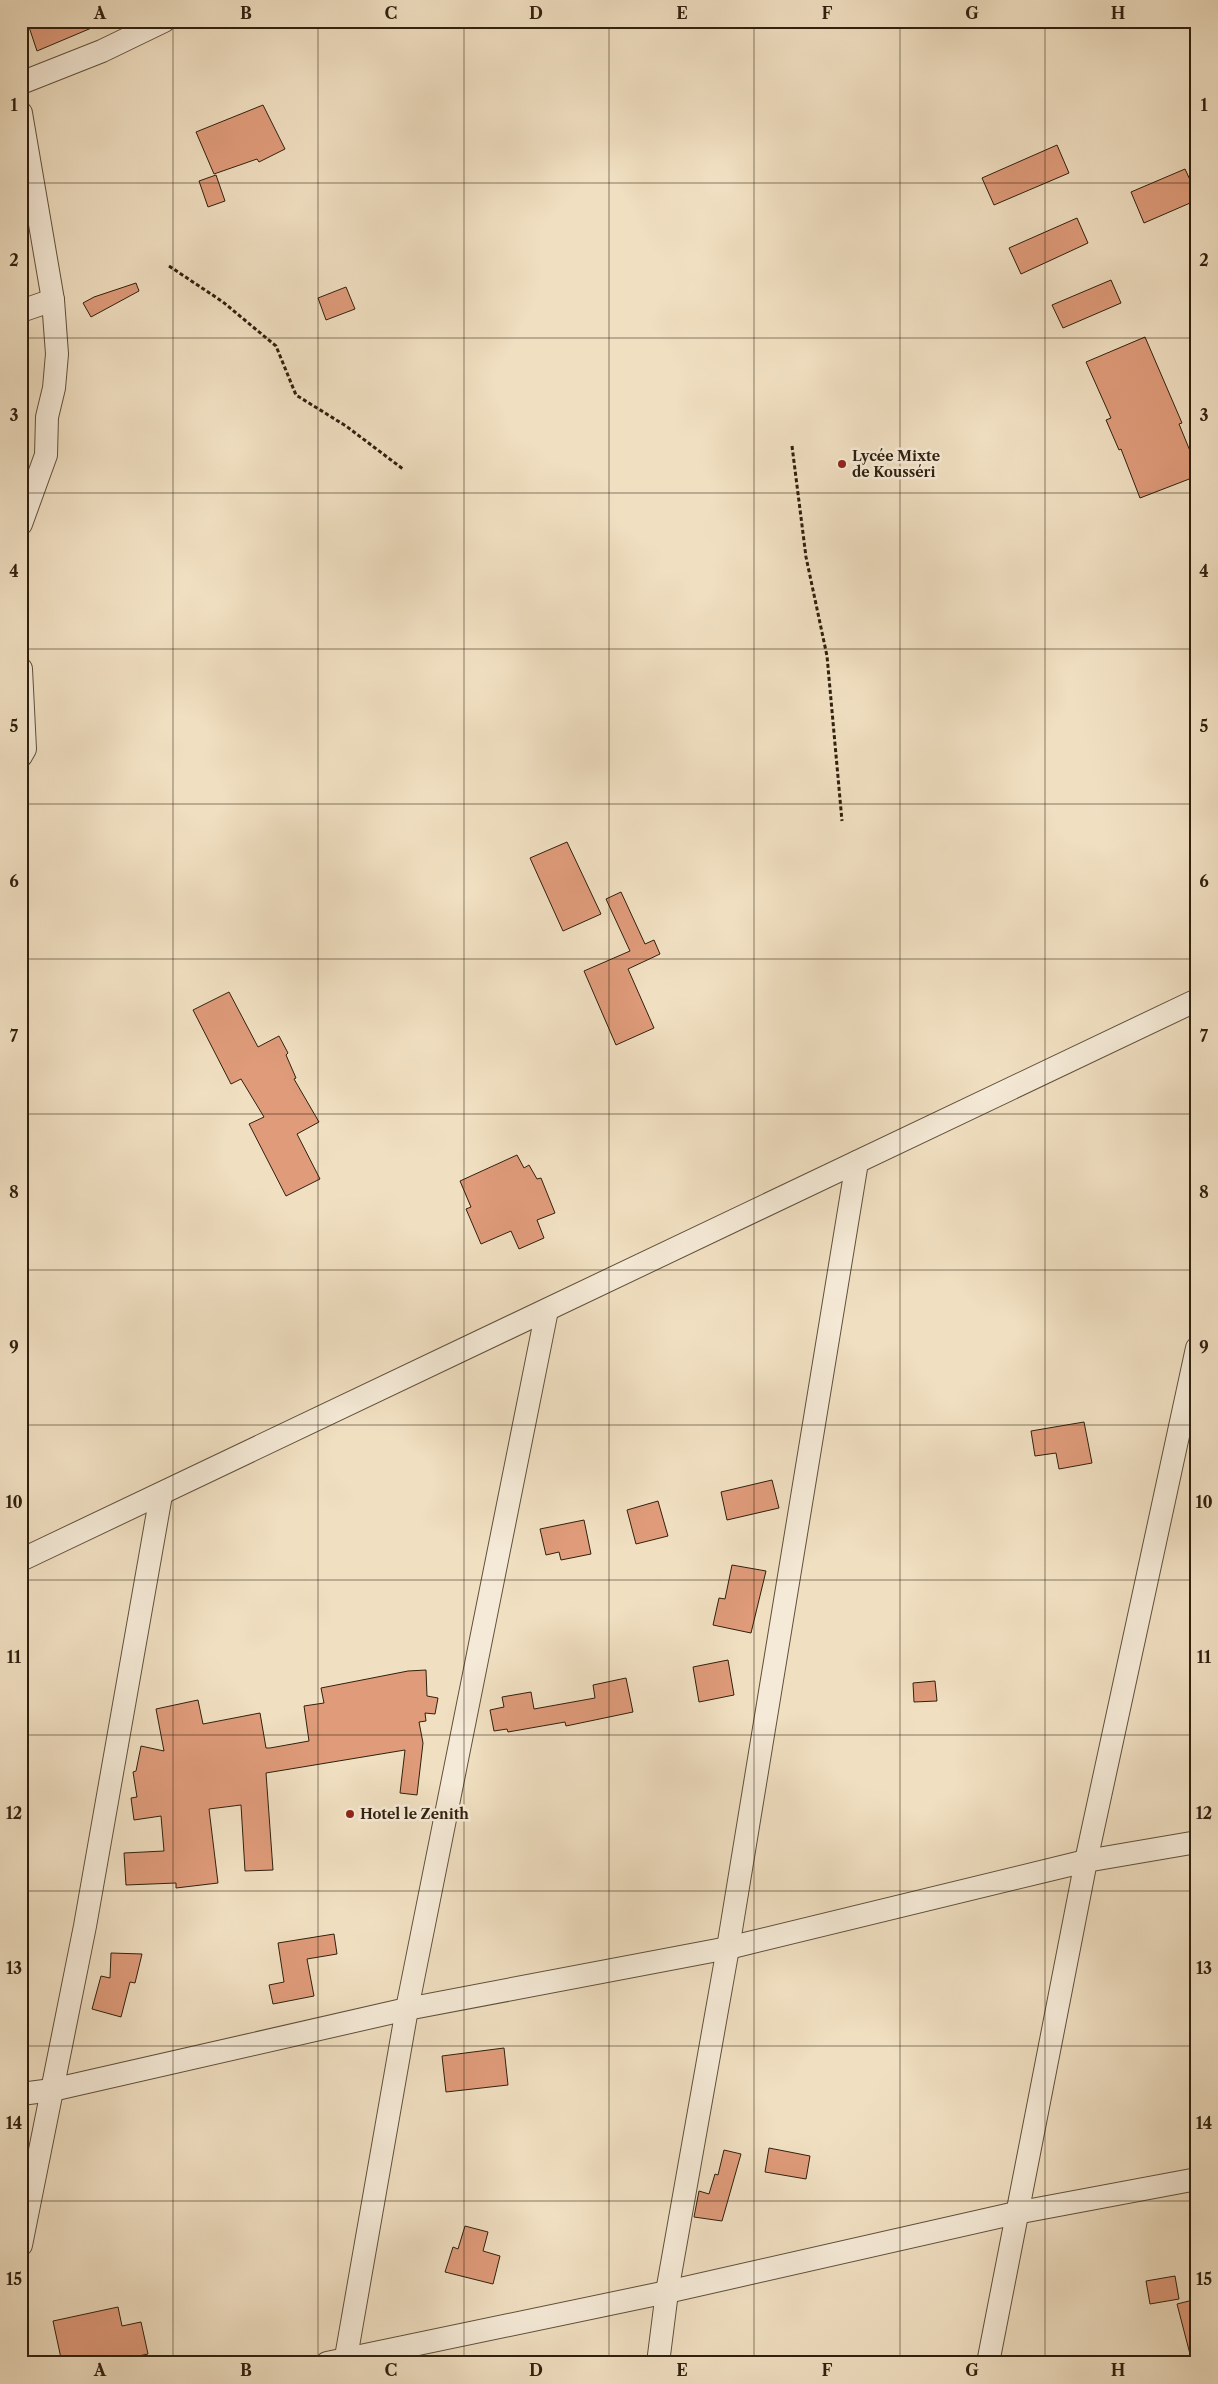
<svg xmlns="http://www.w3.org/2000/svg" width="1218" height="2384" font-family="'Libre Caslon Text',serif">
<rect width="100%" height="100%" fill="#f0dfc1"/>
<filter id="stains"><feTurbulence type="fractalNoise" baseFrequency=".004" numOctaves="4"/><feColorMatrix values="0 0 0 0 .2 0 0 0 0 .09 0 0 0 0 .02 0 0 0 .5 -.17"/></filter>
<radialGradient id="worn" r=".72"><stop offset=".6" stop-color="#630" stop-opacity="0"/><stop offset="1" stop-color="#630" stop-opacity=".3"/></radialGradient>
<g fill="#df9b7a" stroke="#30200e">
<polygon points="27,21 108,21 37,51"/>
<polygon points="263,105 285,149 259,162 257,159 214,174 196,132"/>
<polygon points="1057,145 1069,173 994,205 982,178"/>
<polygon points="1185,169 1197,195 1197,200 1144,223 1131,192"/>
<polygon points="216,175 225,201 208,207 199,181"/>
<polygon points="1077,218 1088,243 1021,274 1009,248"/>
<polygon points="1111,280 1121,303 1063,328 1052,305"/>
<polygon points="136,283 139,291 91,317 83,303 94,297"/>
<polygon points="346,287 355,309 326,320 318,298"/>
<polygon points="1145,337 1182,423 1179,424 1197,468 1197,476 1140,498 1121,449 1119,450 1106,420 1111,418 1086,362"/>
<polygon points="567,842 601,914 563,931 530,858"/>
<polygon points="621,892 645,944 654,940 660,954 628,969 654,1028 616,1045 584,971 630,951 606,899"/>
<polygon points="229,992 258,1047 279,1036 288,1053 286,1055 296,1078 294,1079 319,1122 297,1134 320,1179 286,1196 249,1124 264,1117 241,1079 231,1084 193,1010"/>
<polygon points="517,1155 524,1168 529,1165 537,1179 541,1178 555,1213 537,1220 544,1238 519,1249 511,1231 481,1244 466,1209 471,1207 460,1181"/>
<polygon points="1084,1422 1092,1463 1059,1469 1056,1453 1035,1456 1031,1431"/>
<polygon points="772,1480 779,1508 727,1520 721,1492"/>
<polygon points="658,1501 668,1536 636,1544 627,1510"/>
<polygon points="584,1520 591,1554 561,1560 559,1552 546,1555 540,1529"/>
<polygon points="732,1565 766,1571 751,1633 713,1625 719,1598 725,1599"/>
<polygon points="728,1660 734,1695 699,1702 693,1667"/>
<polygon points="426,1670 427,1696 438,1698 435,1714 425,1713 426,1721 419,1722 423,1743 417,1795 400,1793 405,1750 266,1773 273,1870 245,1871 241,1805 209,1809 218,1883 176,1888 176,1883 126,1885 124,1853 164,1851 161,1816 134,1820 131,1798 137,1797 133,1772 136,1771 141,1746 164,1751 156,1709 198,1700 203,1724 260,1713 266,1748 270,1748 309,1741 304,1706 324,1703 321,1688 408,1671"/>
<polygon points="626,1678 633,1712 566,1726 565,1722 508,1732 507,1729 494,1731 490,1710 504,1707 502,1697 531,1692 534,1709 595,1698 593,1685"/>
<polygon points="935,1681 937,1701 914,1702 913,1683"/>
<polygon points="334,1934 337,1954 307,1959 314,1996 273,2004 269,1985 284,1982 278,1943"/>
<polygon points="111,1953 142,1954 135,1983 130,1982 121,2017 92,2009 101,1976 110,1978"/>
<polygon points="504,2048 508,2085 446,2092 442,2056"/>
<polygon points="769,2148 810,2156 806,2179 765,2172"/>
<polygon points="724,2150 741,2154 722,2221 694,2217 699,2191 709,2194 715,2174 718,2175"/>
<polygon points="465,2226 488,2232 483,2251 500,2256 493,2284 445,2272 453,2247 458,2249"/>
<polygon points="1175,2276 1179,2299 1150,2304 1146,2281"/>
<polygon points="1197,2299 1197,2357 1191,2358 1177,2304"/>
<polygon points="118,2307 122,2326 141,2322 148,2354 106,2363 62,2363 53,2321"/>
</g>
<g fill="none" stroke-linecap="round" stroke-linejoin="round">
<g stroke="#60503b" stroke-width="24">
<g id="street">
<polyline points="21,83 102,51 164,21"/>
<polyline points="21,113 53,300 57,354 54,388 47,417 46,455 21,524"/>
<polyline points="21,311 53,300"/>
<polyline points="21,669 25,749 21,756"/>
<polyline points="21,1560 1197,1000"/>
<polyline points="21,2094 52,2090 407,2009 728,1948 1086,1861 1197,1842"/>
<polyline points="21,2245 85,1926 161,1495"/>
<polyline points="327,2363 667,2292 1016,2213 1197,2179"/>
<polyline points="345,2363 407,2009 547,1310"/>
<polyline points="658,2363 667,2292 728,1948 857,1162"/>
<polyline points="988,2363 1086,1861 1197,1348"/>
</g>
</g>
<g stroke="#30200e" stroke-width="3" stroke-dasharray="4 2.5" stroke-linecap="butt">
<polyline points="169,266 223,302 276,346 296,395 346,426 403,469"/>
<polyline points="792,446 806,557 827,656 842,821"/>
</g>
<use href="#street" stroke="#f5ead7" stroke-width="22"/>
</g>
<path fill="none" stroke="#30200e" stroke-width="1" stroke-opacity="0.55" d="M 173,21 L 173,2363M 318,21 L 318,2363M 464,21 L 464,2363M 609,21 L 609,2363M 754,21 L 754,2363M 900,21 L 900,2363M 1045,21 L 1045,2363M 21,183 L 1197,183M 21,338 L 1197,338M 21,493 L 1197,493M 21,649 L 1197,649M 21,804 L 1197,804M 21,959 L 1197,959M 21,1114 L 1197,1114M 21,1270 L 1197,1270M 21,1425 L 1197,1425M 21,1580 L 1197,1580M 21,1735 L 1197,1735M 21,1891 L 1197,1891M 21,2046 L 1197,2046M 21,2201 L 1197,2201"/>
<g fill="#8f2418" stroke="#f5ead7" stroke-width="2">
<circle cx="842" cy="464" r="5"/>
<circle cx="350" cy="1814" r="5"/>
</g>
<g text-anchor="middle" stroke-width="5" stroke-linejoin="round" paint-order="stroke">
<g font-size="14" font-weight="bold" fill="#30200e" stroke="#f5ead7" text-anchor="start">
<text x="852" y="461">Lycée Mixte<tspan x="852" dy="16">de Kousséri</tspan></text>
<text x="360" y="1819">Hotel le Zenith</text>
</g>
</g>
<rect width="1218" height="2384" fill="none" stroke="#f0dfc1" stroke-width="55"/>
<rect x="28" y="28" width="1162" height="2328" fill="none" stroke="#30200e" stroke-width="2"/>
<g font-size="16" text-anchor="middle" font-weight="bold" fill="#30200e">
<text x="100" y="19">A</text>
<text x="246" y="19">B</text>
<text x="391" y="19">C</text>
<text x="536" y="19">D</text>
<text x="682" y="19">E</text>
<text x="827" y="19">F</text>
<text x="972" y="19">G</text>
<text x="1118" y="19">H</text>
<text x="14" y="111">1</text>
<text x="1204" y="111">1</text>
<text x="14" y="266">2</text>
<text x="1204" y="266">2</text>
<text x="14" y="421">3</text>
<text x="1204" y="421">3</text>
<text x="14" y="577">4</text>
<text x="1204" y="577">4</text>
<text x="14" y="732">5</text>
<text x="1204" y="732">5</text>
<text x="14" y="887">6</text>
<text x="1204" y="887">6</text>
<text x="14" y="1042">7</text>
<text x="1204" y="1042">7</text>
<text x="14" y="1198">8</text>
<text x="1204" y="1198">8</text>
<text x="14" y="1353">9</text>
<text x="1204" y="1353">9</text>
<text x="14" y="1508">10</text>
<text x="1204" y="1508">10</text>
<text x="14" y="1663">11</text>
<text x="1204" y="1663">11</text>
<text x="14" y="1819">12</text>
<text x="1204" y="1819">12</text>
<text x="14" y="1974">13</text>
<text x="1204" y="1974">13</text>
<text x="14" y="2129">14</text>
<text x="1204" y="2129">14</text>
<text x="14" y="2285">15</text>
<text x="1204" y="2285">15</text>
<text x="100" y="2376">A</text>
<text x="246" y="2376">B</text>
<text x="391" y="2376">C</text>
<text x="536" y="2376">D</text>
<text x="682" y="2376">E</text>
<text x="827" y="2376">F</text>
<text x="972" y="2376">G</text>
<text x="1118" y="2376">H</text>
</g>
<rect width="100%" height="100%" filter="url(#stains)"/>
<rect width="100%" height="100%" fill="url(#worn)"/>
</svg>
